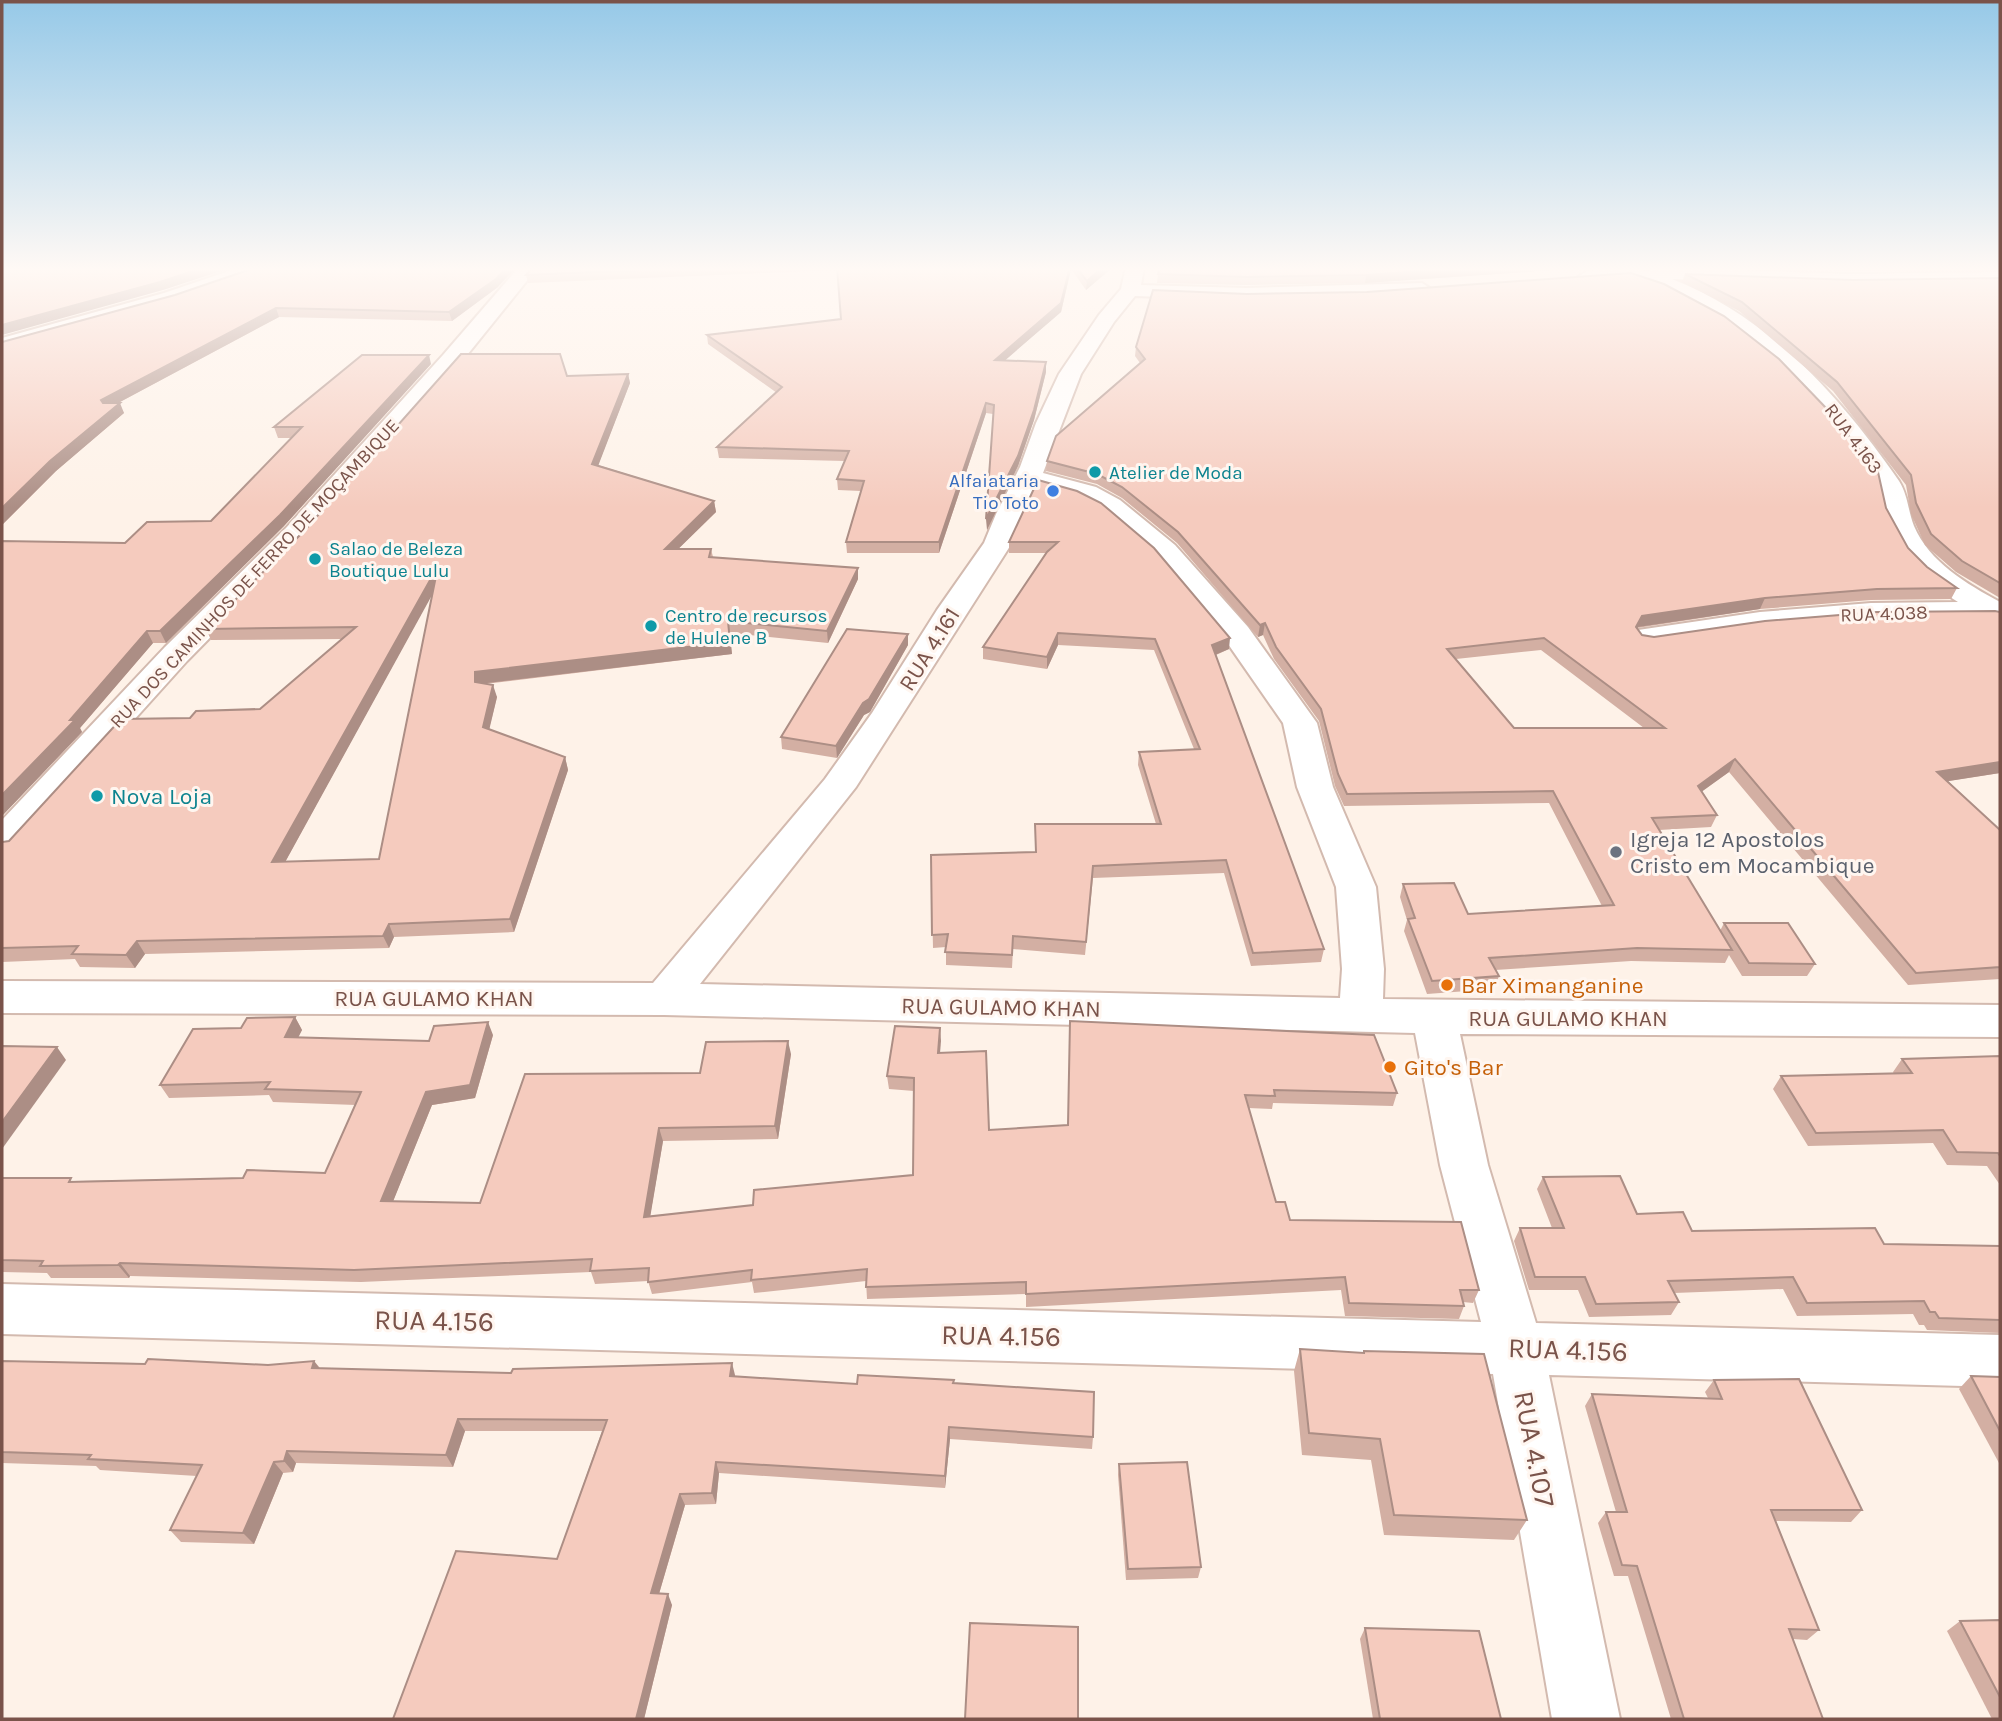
<svg xmlns="http://www.w3.org/2000/svg" width="2002" height="1721" font-family="Karla,sans-serif">
<rect width="100%" height="100%" fill="#fef2e8"/>
<g fill="none" stroke-linecap="round" stroke-linejoin="round">
<g stroke="#d3baaf" stroke-width="4">
<g id="minor">
<polygon points="241,267 267,267 264,271 178,301 2,350 2,338 164,293"/>
<path d="M 1126,267 L 1144,267 L 1141,285 L 1246,288 L 1422,283 L 1431,289 L 1422,295 L 1246,300 L 1135,296 L 1114,322 L 1081,374 L 1043,473 L 1096,487 L 1120,500 L 1175,545 L 1248,627 L 1317,723 L 1333,787 L 1376,887 L 1384,969 L 1383,999 L 2000,1005 L 2000,1037 L 1460,1034 L 1488,1165 L 1536,1323 L 2000,1335 L 2000,1387 L 1549,1375 L 1620,1719 L 1552,1719 L 1493,1374 L 2,1334 L 2,1284 L 1481,1322 L 1440,1165 L 1415,1033 L 664,1015 L 2,1013 L 2,981 L 653,983 L 825,779 L 872,713 L 937,610 L 984,543 L 996,514 L 1020,467 L 1036,423 L 1059,374 L 1099,315 L 1121,289 ZM 1036,487 L 1078,499 L 1102,512 L 1155,557 L 1226,641 L 1283,723 L 1297,787 L 1336,887 L 1342,969 L 1340,998 L 700,984 L 856,787 L 1012,543 Z"/>
<path d="M 1624,267 L 1648,271 L 1656,267 L 1850,274 L 2000,272 L 2000,284 L 1850,286 L 1672,279 C 1769,317 1841,397 1899,481 C 1908,495 1908,511 1914,526 C 1929,562 1967,584 2000,602 L 2000,623 L 1989,620 L 1871,621 L 1760,630 L 1649,646 L 1638,644 L 1634,637 L 1638,630 L 1760,612 L 1871,603 L 1958,602 C 1929,583 1900,559 1887,525 C 1882,512 1883,497 1876,485 C 1843,431 1802,384 1754,345 C 1719,317 1674,283 1628,279 C 1614,277 1588,289 1578,277 L 1587,271 Z"/>
</g>
</g>
<g stroke="#d3baaf" stroke-width="4">
<polygon id="tertiary" points="519,267 538,267 459,365 306,540 187,661 15,852 2,855 2,820 165,647 286,528 443,355"/>
</g>
<use href="#minor" fill="#fff" fill-rule="evenodd"/>
<use href="#tertiary" fill="#fff" fill-rule="evenodd"/>
</g>
<g fill="#d3afa3" fill-rule="evenodd">
<polygon points="533,267 1113,267 1086,290 1071,269 1061,312 1005,360 1046,372 1034,420 1018,466 987,530 993,414 986,413 939,553 847,553 846,542 861,491 838,490 837,479 845,461 719,458 717,447 777,393 708,344 707,335 841,319 837,270 528,283 526,275"/>
<polygon points="1597,267 1365,283 1246,285 1157,283 1158,274"/>
<polygon points="1722,267 2000,267 2000,270 1850,271"/>
<polygon points="1685,274 1853,280 2000,278 2000,598 1956,572 1925,545 1911,514 1906,485 1833,391 1739,311 1682,282"/>
<polygon points="498,287 452,321 279,317 118,403 124,413 56,471 2,525 2,342 175,295"/>
<path d="M 1136,347 L 1886,508 L 1908,548 L 1927,567 L 1957,588 L 1951,599 L 1871,600 L 1760,609 L 1637,628 L 1642,635 L 1654,637 L 2000,612 L 2000,773 L 1948,781 L 2000,830 L 2000,979 L 1908,985 L 1729,772 L 1702,791 L 1717,815 L 1711,827 L 1659,830 L 1720,931 L 1724,923 L 1815,964 L 1807,976 L 1742,976 L 1729,955 L 1725,963 L 1631,961 L 1495,970 L 1499,976 L 1494,989 L 1427,994 L 1404,931 L 1407,920 L 1400,897 L 1403,884 L 1468,914 L 1602,906 L 1549,803 L 1344,806 L 1335,786 L 1319,721 L 1274,659 L 1263,635 L 1258,637 L 1177,543 L 1122,498 L 1097,484 L 1046,471 L 1047,461 L 1140,363 L 1135,356 ZM 1541,650 L 1644,728 L 1514,728 L 1456,659 Z"/>
<polygon points="431,364 284,526 166,643 153,643 80,728 82,732 2,816 125,543 211,521 292,438 278,438 274,427"/>
<path d="M 628,374 L 630,383 L 598,465 L 714,501 L 716,512 L 678,549 L 711,549 L 713,557 L 858,568 L 858,579 L 828,643 L 730,633 L 732,654 L 485,684 L 497,697 L 489,729 L 565,757 L 568,770 L 514,932 L 394,937 L 389,948 L 145,954 L 135,968 L 80,967 L 75,959 L 2,962 L 2,842 L 9,841 L 190,718 L 260,709 L 342,639 L 211,640 L 206,629 L 567,376 ZM 432,594 L 379,859 L 285,862 Z"/>
<polygon points="1038,480 1229,649 1216,655 1324,949 1321,962 1251,966 1224,873 1093,878 1085,955 1013,949 1012,968 946,965 946,947 933,948 931,855 1036,852 1035,824 1156,824 1138,765 1139,752 1194,749 1154,650 1058,645 1047,669 983,659 983,647 1046,553 1009,553 1009,542"/>
<polygon points="908,634 908,645 870,712 864,715 837,758 782,749 781,737"/>
<polygon points="295,1017 302,1030 298,1037 429,1041 493,1035 475,1098 432,1105 393,1201 480,1203 700,1073 791,1054 778,1139 663,1141 650,1216 753,1205 913,1175 914,1091 889,1089 887,1076 940,1028 940,1053 989,1130 1068,1125 1070,1034 1397,1093 1393,1106 1273,1103 1272,1109 1248,1108 1276,1202 1290,1220 1479,1290 1473,1303 1463,1302 1464,1306 1459,1319 1345,1316 1341,1290 1026,1307 1026,1294 867,1299 866,1281 754,1293 752,1282 652,1294 648,1281 595,1284 591,1272 361,1282 130,1276 129,1278 51,1278 47,1273 2,1272 2,1178 74,1181 243,1178 325,1173 356,1105 273,1102 269,1095 169,1098 160,1085 241,1028"/>
<polygon points="2000,1056 2000,1185 1987,1166 1947,1165 1933,1143 1808,1146 1773,1089 1781,1076 1894,1074 1893,1072 1902,1059"/>
<polygon points="1543,1177 1637,1214 1692,1231 1884,1244 2000,1246 2000,1333 1927,1330 1924,1325 1919,1325 1913,1314 1797,1316 1783,1289 1674,1293 1679,1302 1671,1315 1589,1317 1578,1290 1529,1290 1514,1241 1520,1228 1552,1228 1537,1189"/>
<polygon points="1300,1349 1363,1353 1364,1351 1527,1520 1514,1540 1384,1535 1371,1460 1302,1455 1294,1371"/>
<polygon points="2,1361 268,1365 314,1361 320,1368 511,1373 735,1375 735,1377 857,1384 954,1383 1093,1437 1092,1449 950,1439 945,1488 719,1473 716,1504 685,1505 659,1594 672,1605 644,1719 393,1719 557,1559 602,1431 465,1431 453,1467 296,1463 293,1472 283,1473 254,1544 181,1542 170,1530 197,1476 100,1470 96,1466 2,1463"/>
<polygon points="1971,1376 2000,1377 2000,1463 1999,1463 1959,1389"/>
<polygon points="1714,1380 1862,1510 1851,1522 1776,1521 1819,1630 1807,1640 1793,1639 1823,1719 1671,1719 1628,1576 1614,1576 1598,1523 1606,1512 1616,1512 1585,1406 1592,1394 1708,1398 1705,1392"/>
<polygon points="1119,1464 1201,1567 1198,1578 1126,1580 1118,1475"/>
<polygon points="2000,1620 2000,1719 1992,1719 1947,1631 1960,1621"/>
<polygon points="1365,1628 1501,1719 1373,1719 1360,1639"/>
</g>
<g fill="#ac8e85">
<polygon points="205,267 234,267 163,290 2,335 2,325"/>
<polygon points="507,267 517,267 498,287 452,321 449,312"/>
<polygon points="1070,267 1071,267 1071,269 1061,312 995,369 995,360"/>
<polygon points="1103,267 1113,267 1086,290 1087,281"/>
<polygon points="1481,267 1597,267 1365,283 1366,275"/>
<polygon points="276,308 279,317 105,410 101,400"/>
<polygon points="429,355 431,364 284,526 166,643 160,631"/>
<polygon points="1046,362 1046,372 1034,420 1018,466 987,530 986,519"/>
<polygon points="628,374 630,383 595,474 592,464"/>
<polygon points="120,403 124,413 56,471 2,525 2,508 50,461"/>
<polygon points="986,403 986,413 939,553 939,542"/>
<polygon points="714,501 716,512 667,560 665,549"/>
<polygon points="438,566 442,577 278,875 272,862"/>
<polygon points="858,568 858,579 828,643 827,631"/>
<polygon points="1765,598 1760,609 1638,627 1632,638 1636,627 1642,616"/>
<polygon points="728,621 732,654 479,684 475,682 475,672"/>
<polygon points="1265,623 1263,635 1258,637 1260,625"/>
<polygon points="147,631 153,643 80,728 82,732 2,816 2,795"/>
<polygon points="1058,633 1058,645 1047,669 1047,657"/>
<polygon points="908,634 908,645 870,712 864,715 837,758 836,746"/>
<polygon points="1230,638 1229,649 1210,657 1212,645"/>
<polygon points="493,685 497,697 487,739 483,727"/>
<polygon points="565,757 568,770 514,932 510,919"/>
<polygon points="1735,759 1729,772 1693,798 1698,786"/>
<polygon points="2000,762 2000,773 1930,784 1937,772"/>
<polygon points="389,924 394,937 389,948 383,936"/>
<polygon points="137,941 145,954 135,968 126,955"/>
<polygon points="295,1017 302,1030 292,1050 285,1037"/>
<polygon points="488,1022 493,1035 475,1098 432,1105 388,1214 381,1201 426,1092"/>
<polygon points="940,1028 941,1041 939,1066 938,1053"/>
<polygon points="788,1041 791,1054 778,1139 775,1126"/>
<polygon points="57,1047 66,1060 2,1149 2,1122"/>
<polygon points="659,1128 663,1141 648,1230 644,1217"/>
<polygon points="120,1263 130,1276 129,1278 118,1265"/>
<polygon points="314,1361 323,1373 312,1368"/>
<polygon points="732,1363 735,1375 733,1388 730,1376"/>
<polygon points="458,1419 465,1431 453,1467 446,1455"/>
<polygon points="949,1427 950,1439 945,1488 945,1476"/>
<polygon points="287,1451 296,1463 293,1472 284,1461"/>
<polygon points="274,1462 283,1473 254,1544 243,1533"/>
<polygon points="716,1462 719,1473 716,1504 712,1493"/>
<polygon points="680,1494 685,1505 656,1604 651,1593"/>
<polygon points="668,1594 672,1605 644,1719 636,1719"/>
</g>
<g fill="#f5cbbe" stroke="#ac8e85" stroke-width="2" fill-rule="evenodd">
<polygon points="2,267 205,267 160,282 2,325"/>
<polygon points="257,267 507,267 496,279 449,312 276,308 101,400 103,403 120,403 50,461 2,508 2,342 175,295"/>
<polygon points="533,267 710,267 526,275"/>
<polygon points="837,267 1070,267 1061,303 995,360 1046,362 1034,410 1018,456 986,519 994,405 986,403 939,542 846,542 864,481 837,479 849,451 717,447 782,387 707,335 841,319"/>
<polygon points="1076,267 1103,267 1087,281"/>
<polygon points="1160,267 1481,267 1366,275 1247,277 1158,274"/>
<path d="M 1631,273 L 1664,284 L 1724,316 L 1779,359 L 1827,409 L 1878,472 L 1886,508 L 1908,548 L 1927,567 L 1957,588 L 1877,589 L 1765,598 L 1642,616 L 1636,627 L 1642,635 L 1654,637 L 1765,621 L 1877,612 L 1995,611 L 2000,612 L 2000,762 L 1937,772 L 2000,830 L 2000,967 L 1916,973 L 1735,759 L 1698,786 L 1717,815 L 1652,818 L 1732,950 L 1637,948 L 1489,958 L 1499,976 L 1432,981 L 1408,919 L 1415,918 L 1403,884 L 1454,883 L 1468,914 L 1614,905 L 1553,791 L 1347,794 L 1338,774 L 1321,709 L 1276,647 L 1265,623 L 1260,625 L 1178,532 L 1122,487 L 1097,474 L 1047,461 L 1056,436 L 1145,359 L 1136,347 L 1153,290 L 1247,294 L 1367,292 ZM 1544,638 L 1665,728 L 1514,728 L 1447,649 Z"/>
<polygon points="1685,274 1853,280 2000,278 2000,583 1962,561 1931,534 1916,503 1911,475 1837,382 1742,302"/>
<path d="M 461,354 L 560,354 L 567,376 L 628,374 L 592,464 L 714,501 L 665,549 L 711,549 L 709,557 L 858,568 L 827,631 L 728,621 L 730,642 L 475,672 L 475,682 L 493,685 L 483,727 L 565,757 L 510,919 L 389,924 L 383,936 L 137,941 L 126,955 L 72,954 L 78,946 L 2,948 L 2,842 L 9,841 L 121,719 L 190,718 L 196,711 L 260,709 L 356,627 L 206,629 L 304,531 ZM 438,566 L 379,859 L 272,862 Z"/>
<polygon points="362,355 429,355 280,515 160,631 147,631 70,720 75,720 2,795 2,541 125,543 147,522 211,521 302,427 274,427"/>
<polygon points="1038,480 1077,491 1101,503 1154,548 1230,638 1212,645 1324,949 1253,953 1226,860 1093,866 1086,942 1013,936 1012,955 945,952 948,934 932,935 931,855 1036,852 1035,824 1161,824 1139,752 1200,749 1155,639 1058,633 1047,657 983,647 1047,552 1058,542 1009,542"/>
<polygon points="847,629 908,634 869,699 863,703 836,746 781,737"/>
<polygon points="1724,923 1788,923 1815,964 1749,963"/>
<polygon points="295,1017 285,1037 429,1041 434,1026 488,1022 470,1085 426,1092 381,1201 480,1203 525,1074 700,1073 706,1042 788,1041 775,1126 659,1128 644,1217 753,1205 754,1190 913,1175 914,1078 887,1076 895,1026 940,1028 938,1053 986,1051 989,1130 1068,1125 1070,1021 1374,1035 1397,1093 1274,1090 1275,1096 1245,1095 1276,1202 1285,1202 1290,1220 1461,1222 1479,1290 1460,1290 1464,1306 1349,1303 1345,1277 1026,1294 1026,1282 866,1287 867,1269 751,1280 752,1270 648,1282 649,1268 590,1271 592,1259 354,1270 120,1263 118,1265 40,1266 43,1261 2,1260 2,1178 71,1178 69,1182 243,1178 247,1170 325,1173 361,1092 265,1089 270,1082 160,1085 193,1029 241,1028 247,1018"/>
<polygon points="2,1046 57,1047 2,1122"/>
<polygon points="2000,1056 2000,1156 1998,1153 1957,1152 1943,1130 1816,1133 1781,1076 1912,1073 1902,1059"/>
<polygon points="1620,1176 1637,1214 1683,1212 1692,1231 1875,1228 1884,1244 2000,1246 2000,1320 1939,1318 1935,1312 1930,1312 1924,1301 1807,1303 1793,1277 1668,1281 1679,1302 1596,1304 1585,1277 1535,1277 1520,1228 1564,1228 1543,1177"/>
<polygon points="1300,1349 1364,1353 1364,1351 1484,1354 1527,1520 1394,1515 1380,1439 1309,1433"/>
<polygon points="148,1359 268,1365 314,1361 312,1368 511,1373 513,1369 732,1363 730,1376 857,1384 858,1375 954,1380 953,1383 1094,1392 1093,1437 949,1427 945,1476 716,1462 712,1493 680,1494 651,1593 668,1594 636,1719 393,1719 456,1551 557,1559 607,1420 458,1419 446,1455 287,1451 284,1461 274,1462 243,1533 170,1530 202,1465 88,1459 91,1455 2,1452 2,1361 145,1364"/>
<polygon points="1971,1376 2000,1377 2000,1431"/>
<polygon points="1799,1379 1862,1510 1771,1510 1819,1630 1789,1629 1823,1719 1684,1719 1637,1566 1622,1565 1606,1512 1627,1512 1592,1394 1722,1399 1714,1380"/>
<polygon points="1187,1462 1201,1567 1128,1569 1119,1464"/>
<polygon points="2000,1620 2000,1697 1960,1621"/>
<polygon points="970,1623 1078,1627 1078,1719 965,1719"/>
<polygon points="1365,1628 1479,1631 1501,1719 1380,1719"/>
</g>
<linearGradient id="sky" x2="0" y2="1"><stop stop-color="#96c9e8"/><stop offset="0.53" stop-color="#fff9f5"/><stop offset="1" stop-color="#fff9f5" stop-opacity="0"/></linearGradient>
<rect width="2002" height="508" fill="url(#sky)"/>
<g fill="#0f9aa8" stroke="#fff6f0" stroke-width="2.5">
<circle cx="1095" cy="472" r="7"/>
<circle cx="315" cy="559" r="7"/>
<circle cx="651" cy="626" r="7"/>
<circle cx="97" cy="796" r="7"/>
</g>
<circle fill="#3f7fe0" stroke="#fff6f0" stroke-width="2.5" cx="1053" cy="491" r="7"/>
<circle fill="#6b7280" stroke="#fff6f0" stroke-width="2.5" cx="1616" cy="852" r="7"/>
<g fill="#e8710a" stroke="#fff6f0" stroke-width="2.5">
<circle cx="1447" cy="985" r="7"/>
<circle cx="1390" cy="1067" r="7"/>
</g>
<g text-anchor="middle" stroke-width="6" stroke-linejoin="round" paint-order="stroke">
<g font-size="19" fill="#7a534a" stroke="#fff6f0">
<text transform="translate(1854 438) rotate(53)" y="7">RUA 4.163</text>
<text transform="translate(254 573) rotate(-47)" y="7">RUA DOS CAMINHOS DE FERRO DE MOÇAMBIQUE</text>
<text transform="translate(1884 613) rotate(-2)" y="7">RUA 4.038</text>
</g>
<g font-size="19" fill="#0d838f" stroke="#fff6f0" text-anchor="start">
<text x="1109" y="479">Atelier de Moda</text>
<text x="329" y="555">Salao de Beleza<tspan x="329" dy="22">Boutique Lulu</tspan></text>
<text x="665" y="622">Centro de recursos<tspan x="665" dy="22">de Hulene B</tspan></text>
</g>
<g font-size="19" fill="#366cbe" stroke="#fff6f0" text-anchor="end">
<text x="1039" y="487">Alfaiataria<tspan x="1039" dy="22">Tio Toto</tspan></text>
</g>
<g font-size="23" fill="#7a534a" stroke="#fff6f0">
<text transform="translate(929 649) rotate(-58)" y="8">RUA 4.161</text>
<text x="434" y="1006">RUA GULAMO KHAN</text>
<text transform="translate(1001 1007) rotate(1)" y="8">RUA GULAMO KHAN</text>
<text x="1568" y="1026">RUA GULAMO KHAN</text>
</g>
<g font-size="23" fill="#0d838f" stroke="#fff6f0" text-anchor="start">
<text x="111" y="804">Nova Loja</text>
</g>
<g font-size="23" fill="#5b616d" stroke="#fff6f0" text-anchor="start">
<text x="1630" y="847">Igreja 12 Apostolos<tspan x="1630" dy="26">Cristo em Mocambique</tspan></text>
</g>
<g font-size="23" fill="#c56008" stroke="#fff6f0" text-anchor="start">
<text x="1461" y="993">Bar Ximanganine</text>
<text x="1404" y="1075">Gito's Bar</text>
</g>
<g font-size="28" fill="#7a534a" stroke="#fff6f0">
<text transform="translate(434 1320) rotate(1)" y="10">RUA 4.156</text>
<text transform="translate(1001 1335) rotate(1)" y="10">RUA 4.156</text>
<text transform="translate(1568 1349) rotate(2)" y="10">RUA 4.156</text>
<text transform="translate(1535 1449) rotate(79)" y="10">RUA 4.107</text>
</g>
</g>
<rect width="2002" height="1721" fill="none" stroke="#7a534a" stroke-width="7"/>
</svg>
